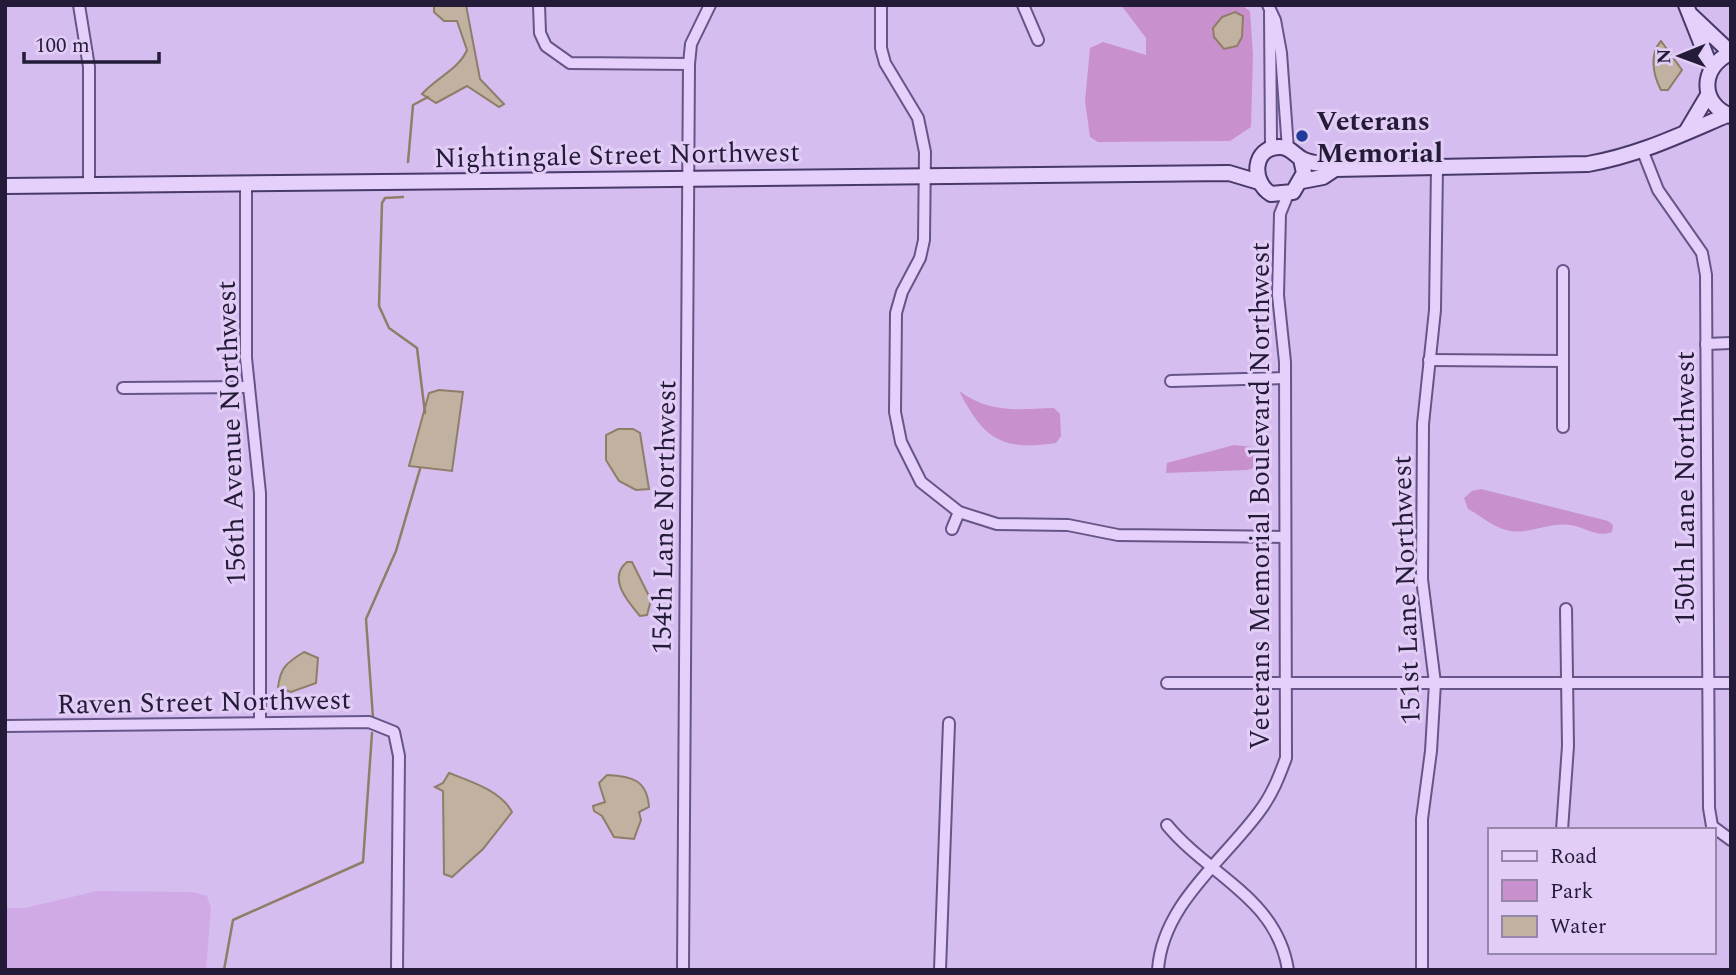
<svg xmlns="http://www.w3.org/2000/svg" width="1736" height="975" font-family="Spectral,serif">
<rect width="100%" height="100%" fill="#d6bdf0"/>
<polygon fill="#d0aae6" points="97,891 193,892 207,896 211,908 206,970 5,970 5,908 25,908"/>
<g fill="#c990ce">
<polygon points="1121,5 1241,5 1250,11 1253,55 1251,127 1230,141 1098,142 1090,137 1085,101 1090,48 1103,42 1146,55 1146,38"/>
<path d="M 959,391 C 991,414 1017,409 1054,408 L 1060,414 L 1061,436 L 1056,443 C 1001,451 984,439 959,391 Z"/>
<polygon points="1234,445 1253,447 1261,454 1258,467 1247,470 1166,473 1167,463"/>
<path d="M 1481,489 L 1608,521 L 1613,525 L 1612,532 C 1597,538 1585,527 1570,525 C 1547,522 1528,536 1506,530 C 1493,527 1480,515 1468,509 L 1464,498 L 1472,491 Z"/>
</g>
<g fill="#c1b1a1" stroke="#8f7d68" stroke-width="2">
<path d="M 434,5 L 466,5 L 480,79 L 504,104 L 499,107 L 467,86 L 436,103 L 422,94 C 436,78 459,69 467,50 L 457,21 L 444,21 L 434,12 Z"/>
<polygon points="1235,12 1243,16 1242,37 1237,46 1224,49 1214,37 1213,28 1222,17"/>
<path d="M 1661,41 L 1682,70 L 1668,90 L 1661,90 C 1653,75 1649,54 1661,41 Z"/>
<polygon points="439,390 463,392 452,471 409,466 429,393"/>
<polygon points="618,429 633,429 640,433 649,489 636,490 619,481 606,460 606,435"/>
<path d="M 627,562 L 632,562 L 651,600 L 647,615 L 640,616 C 628,602 607,578 627,562 Z"/>
<path d="M 304,652 L 318,658 L 316,683 L 291,692 L 278,688 C 280,668 286,663 304,652 Z"/>
<path d="M 449,773 C 470,781 501,791 512,812 L 483,849 L 452,877 L 444,874 L 443,791 L 435,787 L 443,783 Z"/>
<path d="M 607,775 C 632,776 647,780 649,807 L 639,812 L 641,820 L 634,839 L 614,837 L 602,816 L 594,811 L 593,806 L 605,802 L 599,783 Z"/>
</g>
<g fill="none" stroke-linecap="round" stroke-linejoin="round">
<g stroke="#8f7d68" stroke-width="2.5">
<polyline points="408,162 413,105 428,97"/>
<polyline points="403,197 385,198 382,203 379,306 389,328 417,348 425,413"/>
<polyline points="373,718 366,619 396,551 420,469"/>
<polyline points="224,970 233,920 363,862 372,733"/>
</g>
<g stroke="#658" stroke-width="14">
<g id="street">
<polyline points="79,5 89,67 89,185"/>
<polyline points="539,5 540,33 546,46 570,63 689,64"/>
<polyline points="881,5 881,48 885,63 918,118 925,152 924,240 920,258 902,292 896,313 895,412 901,442 921,482 959,512 997,524 1068,525 1118,535 1285,537"/>
<polyline points="1023,5 1038,40"/>
<polyline points="1268,5 1275,20 1281,53 1288,149"/>
<polyline points="1268,151 1271,144 1270,13"/>
<polyline points="1643,152 1658,190 1702,253 1706,275 1709,808 1712,826 1731,840"/>
<polyline points="246,184 246,358 260,493 260,723"/>
<polyline points="1706,344 1731,343"/>
<polyline points="1429,360 1563,361"/>
<polyline points="1171,381 1285,378"/>
<polyline points="123,388 249,387"/>
<polyline points="1563,427 1563,271"/>
<polyline points="952,529 959,512"/>
<polyline points="1167,683 1731,683"/>
<polyline points="5,726 369,722 394,732 399,756 397,970"/>
<path d="M 1167,825 C 1209,876 1277,898 1288,970"/>
<polyline points="1562,830 1568,746 1566,609"/>
<polyline points="683,970 689,64 691,44 710,5"/>
<polyline points="940,970 949,723"/>
<path d="M 1158,970 C 1162,905 1223,861 1259,812 C 1272,795 1279,777 1286,758 L 1285,362 L 1278,295 L 1280,214 L 1288,194"/>
<polyline points="1422,970 1422,819 1431,751 1435,683 1422,579 1423,424 1435,310 1437,167"/>
</g>
</g>
<g stroke="#47396a" stroke-width="18">
<g id="secondary">
<polyline points="1686,5 1711,68"/>
<polyline points="1692,16 1731,53"/>
<path d="M 1731,53 C 1700,66 1699,104 1731,116"/>
<polyline points="1686,132 1708,95"/>
<path d="M 1301,159 L 1304,173 L 1293,192 L 1271,194 C 1251,182 1252,147 1280,147 C 1291,147 1295,156 1304,160 C 1315,165 1324,162 1335,169"/>
<path d="M 1302,181 L 1323,177 L 1335,169 L 1588,164 C 1639,155 1680,135 1727,115"/>
<polyline points="5,186 1229,173 1259,182"/>
</g>
</g>
<use href="#street" stroke="#e5d0fb" stroke-width="10"/>
<use href="#secondary" stroke="#e5d0fb" stroke-width="14"/>
</g>
<circle fill="#223c9a" stroke="#e2cdf7" stroke-width="2.5" cx="1302" cy="136" r="7"/>
<g text-anchor="middle" stroke-width="6" stroke-linejoin="round" paint-order="stroke">
<g font-size="28" font-weight="bold" fill="#231b37" stroke="#e2cdf7" text-anchor="start">
<text x="1316" y="130">Veterans<tspan x="1316" dy="32">Memorial</tspan></text>
</g>
<g font-size="28" fill="#231b37" stroke="#e2cdf7">
<text transform="translate(617 154) rotate(-1)" y="10">Nightingale Street Northwest</text>
<text transform="translate(230 433) rotate(-92)" y="10">156th Avenue Northwest</text>
<text transform="translate(1684 488) rotate(-90)" y="10">150th Lane Northwest</text>
<text transform="translate(1259 496) rotate(-90)" y="10">Veterans Memorial Boulevard Northwest</text>
<text transform="translate(663 517) rotate(-89)" y="10">154th Lane Northwest</text>
<text transform="translate(1405 590) rotate(-92)" y="10">151st Lane Northwest</text>
<text transform="translate(204 701) rotate(-1)" y="10">Raven Street Northwest</text>
</g>
</g>
<rect width="1736" height="975" fill="none" stroke="#231b37" stroke-width="14"/>
<rect x="1488" y="828" width="228" height="126" fill="#e2cdf7" stroke="#9686aa" stroke-width="2"/>
<rect x="1502" y="851" width="35" height="10" fill="#e5d0fb" stroke="#9686aa" stroke-width="2"/>
<text x="1550" y="863" font-size="21" fill="#231b37">Road</text>
<rect x="1502" y="880" width="35" height="21" fill="#c990ce" stroke="#9686aa" stroke-width="2"/>
<text x="1550" y="898" font-size="21" fill="#231b37">Park</text>
<rect x="1502" y="916" width="35" height="21" fill="#c1b1a1" stroke="#9686aa" stroke-width="2"/>
<text x="1550" y="933" font-size="21" fill="#231b37">Water</text>
<g transform="translate(1680 56) rotate(269)" stroke="#e2cdf7" stroke-width="5" paint-order="stroke">
<path d="M0-5L12 26L0 18L-12 26Z" fill="#231b37"/>
<text y="-10" font-size="19" font-weight="bold" text-anchor="middle" fill="#231b37">N</text>
</g>
<path d="M24 52v10h135v-10" fill="none" stroke="#231b37" stroke-width="3.5"/>
<text x="35" y="52" font-size="21" fill="#231b37" stroke="#e2cdf7" stroke-width="5" paint-order="stroke">100 m</text>
</svg>
